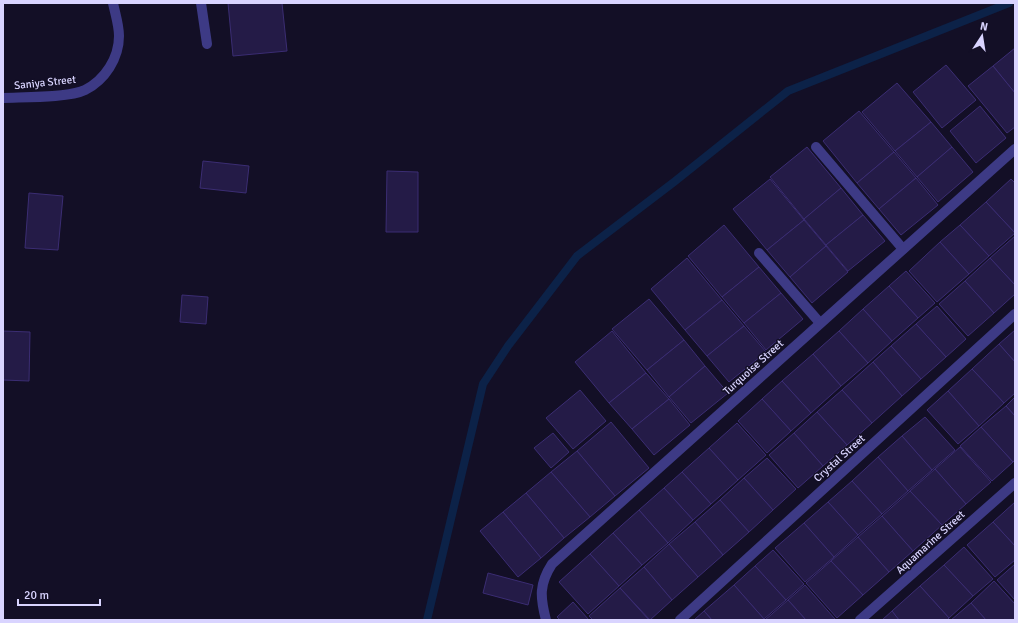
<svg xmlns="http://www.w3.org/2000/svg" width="1018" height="623" font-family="Signika,sans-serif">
<rect width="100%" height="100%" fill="#130f26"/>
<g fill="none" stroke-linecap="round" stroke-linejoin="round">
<polyline stroke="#0c2248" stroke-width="8" points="427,620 483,384 508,346 577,256 674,182 788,91 1009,3"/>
</g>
<g fill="#241b47" stroke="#3b2d73">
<polygon points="228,3 282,3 287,51 233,56"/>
<polygon points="1015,48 1015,93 993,66"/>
<polygon points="946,65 976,100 942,128 913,92"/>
<polygon points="993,66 1015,93 1015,127 1007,133 968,86"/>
<polygon points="897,83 931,122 895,151 862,112"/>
<polygon points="980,106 1006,138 976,163 950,131"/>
<polygon points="859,111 894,152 857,183 823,141"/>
<polygon points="931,122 952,147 917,177 895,151"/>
<polygon points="807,147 841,188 804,219 770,177"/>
<polygon points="952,147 973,172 938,202 917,177"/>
<polygon points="894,152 916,178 879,209 857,183"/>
<polygon points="203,161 249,166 246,193 200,188"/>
<polygon points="387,171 418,172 418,232 386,232"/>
<polygon points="916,178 938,205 901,235 879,209"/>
<polygon points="770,179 804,220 767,250 733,209"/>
<polygon points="1011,179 1015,183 1015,233 986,202"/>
<polygon points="841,188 863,215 826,245 804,219"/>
<polygon points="29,193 63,196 58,250 25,248"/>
<polygon points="986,202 1015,233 989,256 960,225"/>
<polygon points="863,215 885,241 848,271 826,245"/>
<polygon points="804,220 826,246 790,277 767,250"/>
<polygon points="724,225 759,267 722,297 688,256"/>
<polygon points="960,225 989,256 969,274 940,242"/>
<polygon points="1015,236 1015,285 990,258"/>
<polygon points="940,242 969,274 937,302 909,271"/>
<polygon points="826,246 848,272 812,303 790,277"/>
<polygon points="687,258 722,300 685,330 651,289"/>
<polygon points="990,258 1015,285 1015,294 994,313 965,281"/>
<polygon points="759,267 781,293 744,323 722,297"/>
<polygon points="906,271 935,303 918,318 889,286"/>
<polygon points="965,281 994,313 968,336 939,304"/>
<polygon points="889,286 918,318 892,341 863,309"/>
<polygon points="781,293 803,319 766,350 744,323"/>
<polygon points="182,295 208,297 206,324 180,322"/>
<polygon points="649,299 684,340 647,370 612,329"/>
<polygon points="722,300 744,326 707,356 685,330"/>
<polygon points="937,306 966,339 946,357 916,324"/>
<polygon points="863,309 892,341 868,363 839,331"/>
<polygon points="916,324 946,357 921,379 891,346"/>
<polygon points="744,326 766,352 729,382 707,356"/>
<polygon points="1015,330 1015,362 999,344"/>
<polygon points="3,331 30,332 29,381 3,380"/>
<polygon points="612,331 646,373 609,403 575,362"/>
<polygon points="839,331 868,363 841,386 813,354"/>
<polygon points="684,340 705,366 669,397 647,370"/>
<polygon points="999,344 1015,362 1015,393 1004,403 972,369"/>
<polygon points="891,346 921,379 902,396 873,362"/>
<polygon points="813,354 841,386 811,413 782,381"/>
<polygon points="873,362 902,396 872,423 842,390"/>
<polygon points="705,366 728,393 691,423 669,397"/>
<polygon points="972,369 1004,403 979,426 948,391"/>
<polygon points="646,373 669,399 632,429 609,403"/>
<polygon points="782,381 811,413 791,431 762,399"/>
<polygon points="580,390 606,421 573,449 546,418"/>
<polygon points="842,390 872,423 847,445 817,412"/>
<polygon points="948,391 979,426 958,444 927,410"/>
<polygon points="1015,397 1015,416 1006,406"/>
<polygon points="669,399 690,425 654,455 632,429"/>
<polygon points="762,399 791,431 767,453 738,421"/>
<polygon points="1006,406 1015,416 1015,460 1013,462 981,427"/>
<polygon points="817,412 847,445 823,466 794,433"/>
<polygon points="925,417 955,450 932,470 902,436"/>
<polygon points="611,422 649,468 615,496 577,451"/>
<polygon points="737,423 766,455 738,480 709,448"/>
<polygon points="981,427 1013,462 992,481 960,446"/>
<polygon points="553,433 569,452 551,468 534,448"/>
<polygon points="794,433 823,466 798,488 769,455"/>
<polygon points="902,436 932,470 908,491 878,457"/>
<polygon points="960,447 991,482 966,504 935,469"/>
<polygon points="709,448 738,480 711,504 682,472"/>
<polygon points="577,451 615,496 590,517 551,472"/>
<polygon points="878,457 908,491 882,514 852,481"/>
<polygon points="767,458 796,489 773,510 744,478"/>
<polygon points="935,469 966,504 942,525 910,491"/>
<polygon points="551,472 590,517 564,538 526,493"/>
<polygon points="682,472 711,504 693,520 664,488"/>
<polygon points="744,478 773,510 749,532 720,500"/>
<polygon points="852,481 882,514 858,535 828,502"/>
<polygon points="664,488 693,520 668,543 639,510"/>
<polygon points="910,491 942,525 913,551 882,516"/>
<polygon points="526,493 564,538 541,558 503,512"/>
<polygon points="720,500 749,532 723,555 695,522"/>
<polygon points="828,502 858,535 834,557 804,523"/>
<polygon points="1015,502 1015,546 993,522"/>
<polygon points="639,510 668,543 642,565 613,533"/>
<polygon points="503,512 541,558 518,577 480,531"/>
<polygon points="882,516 913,551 889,572 858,537"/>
<polygon points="695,522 723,555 698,577 669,544"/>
<polygon points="993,522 1015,546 1015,560 995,577 967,545"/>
<polygon points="804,523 834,557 805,582 775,548"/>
<polygon points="613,533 642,565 619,586 590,554"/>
<polygon points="858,537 889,572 863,595 831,561"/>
<polygon points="669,544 698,577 672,600 644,567"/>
<polygon points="964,547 993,579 973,596 944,565"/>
<polygon points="773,550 804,584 786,600 755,566"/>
<polygon points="590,554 619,586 588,614 559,582"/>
<polygon points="831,561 863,595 837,618 806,583"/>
<polygon points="1015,564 1015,600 997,580"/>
<polygon points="944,565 973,596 949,618 920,586"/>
<polygon points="755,566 786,600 764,619 734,585"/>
<polygon points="644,567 672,600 650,620 620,588"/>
<polygon points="488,573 533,585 528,605 483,593"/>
<polygon points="994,581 1015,604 1015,620 986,620 971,603"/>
<polygon points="734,585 764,619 763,620 712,620 704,611"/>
<polygon points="805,585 835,619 834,620 806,620 788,600"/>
<polygon points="920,586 949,618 947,620 899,620 892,611"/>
<polygon points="620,588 649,620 593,620 589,616"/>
<polygon points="788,600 806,620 765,620"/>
<polygon points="573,602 589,620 560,620 557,617"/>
<polygon points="971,603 986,620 951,620"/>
<polygon points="704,611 712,620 694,620"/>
<polygon points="892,611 899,620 882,620"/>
</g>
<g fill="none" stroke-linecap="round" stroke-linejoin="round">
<g stroke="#3d3a85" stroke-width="10">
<polyline points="201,3 207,44"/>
<path d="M 3,98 C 22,97 69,98 85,90 C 105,80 119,58 119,36 C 119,25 115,13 113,3"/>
<polyline points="816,147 903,249"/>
<polyline points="759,253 820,323"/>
<path d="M 546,620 C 540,597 539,584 552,564 L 1015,149"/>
<polyline points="680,620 1015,314"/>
<polyline points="860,620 1015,483"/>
</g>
</g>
<g text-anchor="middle" stroke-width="3" stroke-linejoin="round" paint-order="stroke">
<g font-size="11" fill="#d9d4ff" stroke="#130f26">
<text transform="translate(45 82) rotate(-6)" y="4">Saniya Street</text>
<text transform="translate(753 367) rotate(-42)" y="4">Turquoise Street</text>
<text transform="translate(839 458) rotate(-42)" y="4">Crystal Street</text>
<text transform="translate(930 542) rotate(-42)" y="4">Aquamarine Street</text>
</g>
</g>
<rect width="1018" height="623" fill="none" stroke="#d9d4ff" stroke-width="8"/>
<g transform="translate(982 36) rotate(12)" stroke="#130f26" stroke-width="3" paint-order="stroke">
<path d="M0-3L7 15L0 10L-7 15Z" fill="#d9d4ff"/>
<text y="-6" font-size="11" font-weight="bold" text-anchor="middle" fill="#d9d4ff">N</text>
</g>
<path d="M18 599v6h82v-6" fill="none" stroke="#d9d4ff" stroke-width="2"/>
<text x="24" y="599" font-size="12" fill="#d9d4ff" stroke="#130f26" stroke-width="3" paint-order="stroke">20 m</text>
</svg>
